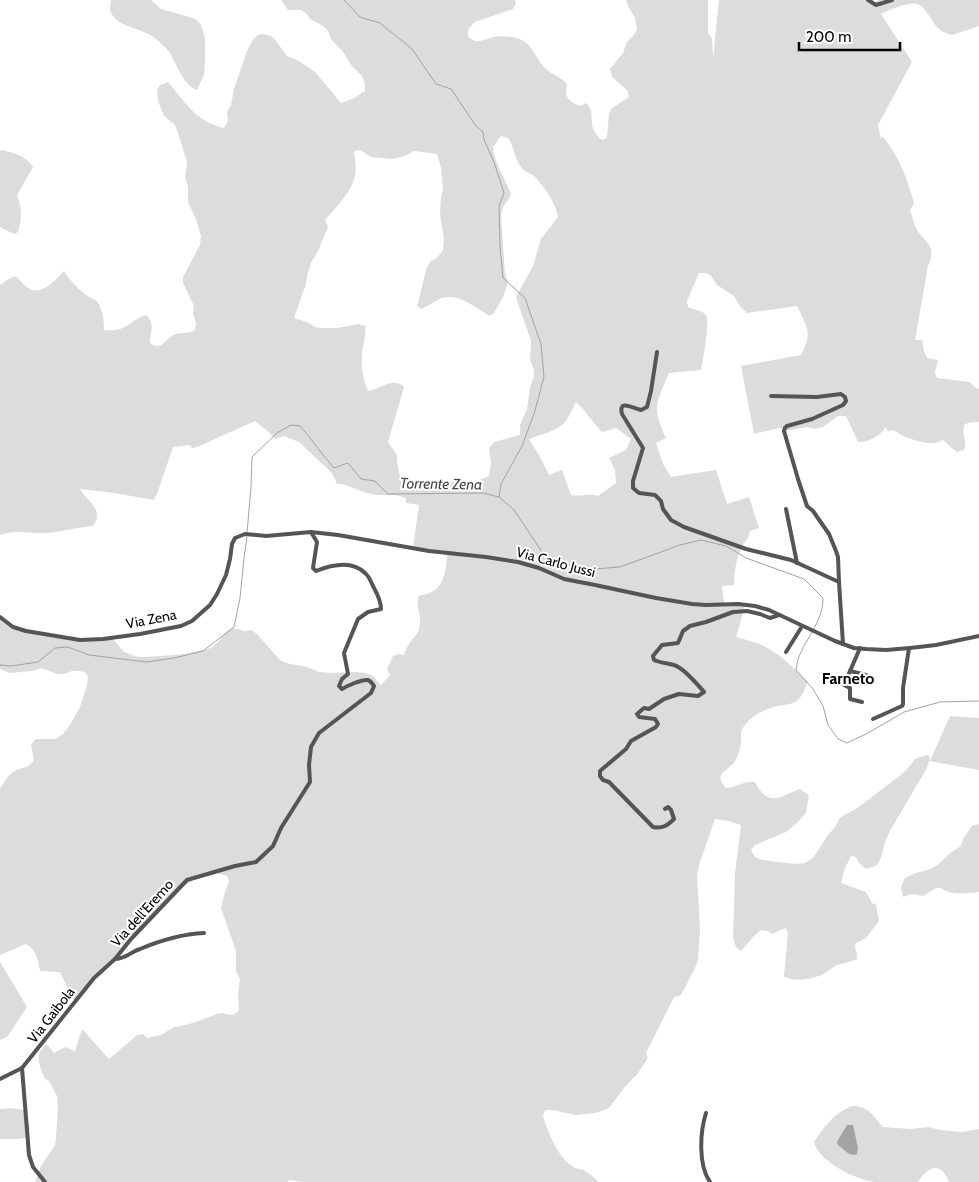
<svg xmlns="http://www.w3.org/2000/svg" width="979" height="1182" font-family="Cabin,sans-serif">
<rect width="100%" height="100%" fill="#fff"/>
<g fill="#dcdcdc" fill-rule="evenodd">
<path d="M 111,0 L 151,0 L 161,9 L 196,19 L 201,25 L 205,38 L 205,61 L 204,75 L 197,90 C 185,87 176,64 170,53 C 166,48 161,43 156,39 C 146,31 133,29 121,23 C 116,20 110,14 110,8 C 110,7 111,1 111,0 Z"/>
<path d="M 281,0 L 515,0 L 516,3 L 513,9 L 475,22 C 470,26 467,30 468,37 C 470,38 472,40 475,41 C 481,42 488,38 494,37 C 502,35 517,37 524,41 C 534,48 537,61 546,69 C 552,75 563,77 567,85 C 564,97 569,102 580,106 L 586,103 C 593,110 591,115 592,123 C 592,130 596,134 600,139 L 604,140 L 607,137 L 609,114 L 612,108 L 629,97 L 627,90 L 612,77 L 610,69 L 623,53 L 627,42 L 633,36 L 637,29 L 635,18 L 628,6 L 626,0 L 708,0 L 708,33 L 712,38 L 713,59 L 719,0 L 873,0 L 875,3 L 878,0 L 979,0 L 979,26 L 952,35 C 947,33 941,32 938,28 C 931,22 927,8 918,4 C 911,1 888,10 881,14 L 912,62 L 878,125 L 881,139 L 882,136 C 899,155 907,179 914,203 L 910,210 C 912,215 913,221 915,226 C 923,243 938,243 928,266 L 915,340 L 922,340 L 924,351 L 927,358 L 938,360 L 935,372 L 937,378 L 969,382 L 976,388 L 979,389 L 979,422 L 972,422 L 965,424 C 960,436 968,439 964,450 L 957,452 L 953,449 L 943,440 L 935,443 L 927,443 L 917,441 L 903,436 L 893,430 L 887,431 L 886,427 C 881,435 868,443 858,442 L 846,416 L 838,416 L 823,427 L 815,429 L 807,427 L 790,430 L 779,428 L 754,434 L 741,366 L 801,355 C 813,332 807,327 797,306 L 747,313 L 740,306 L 734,296 L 717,285 L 711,276 L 706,273 L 699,273 L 687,301 L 688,307 C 693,310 702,310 706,315 C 710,321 703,361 701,370 L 669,373 C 665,383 656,400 657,411 C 658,420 662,430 666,438 L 656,443 L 663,464 L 671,477 L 716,470 L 727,504 L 749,497 L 759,528 L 750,531 C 749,540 744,541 741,549 C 735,562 735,571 734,585 L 722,586 L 724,604 L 745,606 L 736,637 C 747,640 763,644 772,651 C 786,659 796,671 808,682 C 805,687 803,695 799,699 C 792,706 783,704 774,707 C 763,710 752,716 745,725 C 740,731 741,735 741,743 C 740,749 738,756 735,761 C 729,771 712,773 726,788 C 736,788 744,780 755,782 C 768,808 779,797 800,789 L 806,793 L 809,796 L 806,813 L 798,822 L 786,832 L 755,845 L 751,850 L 755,857 L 762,860 L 796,864 L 805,863 L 813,858 L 828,835 L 835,827 L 840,818 L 846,814 L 856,809 L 902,774 L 909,767 L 916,758 L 929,755 L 930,761 L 950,716 L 979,718 L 979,770 L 929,761 L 927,768 L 891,829 L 885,842 L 881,858 L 876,866 L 866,869 L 859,863 L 856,857 L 851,856 L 845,868 L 841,883 L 866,892 L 872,903 L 876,905 L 879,921 L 866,938 L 856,943 L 855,947 L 857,953 L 857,959 C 850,962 844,963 837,965 C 832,967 828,972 823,974 C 813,979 793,983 784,976 L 788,933 L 786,928 L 778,931 L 772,934 L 768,931 L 761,930 L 755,935 L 741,951 L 736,947 L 733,938 L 735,873 L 741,825 L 728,821 L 715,819 L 700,862 L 697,875 L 700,929 L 698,960 L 695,968 L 681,995 L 674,997 L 646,1053 L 648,1058 L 638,1073 L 624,1088 L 609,1108 L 596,1113 L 576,1115 L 552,1110 L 545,1110 L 543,1115 C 547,1131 558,1157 572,1166 C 575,1169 579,1168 583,1170 C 589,1172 594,1178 599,1182 L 303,1182 L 289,1180 L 288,1182 L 35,1182 L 41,1166 L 55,1145 L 56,1137 L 58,1108 L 57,1096 L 49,1081 L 45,1079 C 39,1065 34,1054 47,1044 L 54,1053 L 65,1047 L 75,1051 L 82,1029 L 109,1059 L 137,1035 L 143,1034 L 147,1038 L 161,1035 L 174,1027 L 181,1026 L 196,1022 L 217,1014 L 222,1013 L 230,1015 L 235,1014 L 239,1010 L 238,995 L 240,979 L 236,971 L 236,951 L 221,908 L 225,892 L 229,881 L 227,876 L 217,873 L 194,878 L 181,888 L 106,967 L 75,1003 L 60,972 L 40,971 C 38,960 36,949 26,944 L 0,955 L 0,789 C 4,783 7,776 13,772 C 21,767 29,769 34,760 L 31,745 L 36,739 L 56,739 L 63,734 L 70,725 L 80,707 L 87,685 L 88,677 L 85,672 L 79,671 L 72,671 L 64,674 L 57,674 L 41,668 L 33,671 L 10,673 L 0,669 L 0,618 L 12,627 L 86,640 L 113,639 L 124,652 L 138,657 L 147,657 L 186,654 L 211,648 L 218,642 L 227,631 L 232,628 L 245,631 L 251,630 L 257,634 L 280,660 L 286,663 L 307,667 L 319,672 L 332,673 L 357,672 L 365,673 L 373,676 L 381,685 L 390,675 L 387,669 L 393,656 L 398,654 L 404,655 C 405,651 407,647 409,644 C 414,636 419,635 420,623 C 421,614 415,605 419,596 C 425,594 433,593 437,588 C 445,581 447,564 447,554 L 413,548 L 419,505 L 406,503 L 406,498 L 395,495 L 377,495 L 366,493 L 343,484 L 337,484 L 332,473 L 299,442 L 284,436 L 275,439 C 269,431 262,427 255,421 L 197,447 L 192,448 L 189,445 L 173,447 L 158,491 L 154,500 L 114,493 L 80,489 C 87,501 105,510 93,526 C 77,527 62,532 46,533 C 30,534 15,529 0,535 L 0,285 L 10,278 L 15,276 C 20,279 22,284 27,287 C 40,298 56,280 64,271 C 70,280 76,287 85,294 C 89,298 95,298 98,303 C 103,310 104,321 104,330 C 109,330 115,331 120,329 C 129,326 136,318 146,315 C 156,325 150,331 150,342 C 152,345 154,346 157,346 C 164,346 168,337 174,335 C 181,331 188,335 195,330 L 196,323 L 193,313 L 194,306 L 183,283 L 183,277 L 200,245 L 201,236 L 196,219 L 188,202 L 188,187 L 185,178 L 187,162 L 178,133 L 175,125 L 164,116 L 158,101 L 157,90 L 160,85 L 168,82 C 185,102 196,122 224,128 L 228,121 L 227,112 L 231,105 L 234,89 L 247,51 L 252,41 L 258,35 L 263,34 L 271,36 L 276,41 L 287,56 L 299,61 L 315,72 L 341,103 L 354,98 L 365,91 L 365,84 L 362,76 L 352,66 L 343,52 L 331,39 L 328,31 L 323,26 L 310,19 L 307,14 L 301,10 L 288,10 ZM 501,136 L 508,138 C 514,146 514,158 521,167 C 524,172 529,172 534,176 C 544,186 556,203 558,217 L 541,239 L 533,266 L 516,297 L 521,312 L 531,341 L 530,360 L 534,370 L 534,377 L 530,387 L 527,409 L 520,425 L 520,435 L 494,442 L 489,448 L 491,463 L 489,476 L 477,481 L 440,482 L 401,480 L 397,462 L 397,455 L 388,442 L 404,387 C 392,376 381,389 368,391 C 363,380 361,367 362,355 C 362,345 367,336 365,326 L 359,324 L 337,328 L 321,328 L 315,327 L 307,322 L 294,318 L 306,284 L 307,276 L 311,263 L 318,251 L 328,227 L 325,220 C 336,207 351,193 355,176 C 357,168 355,159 354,151 L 360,150 L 371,157 L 393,159 L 405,156 L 414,151 L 437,154 L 441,168 L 443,190 L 441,197 L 440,215 L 444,239 L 443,250 L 437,258 L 431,261 L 427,267 L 417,306 L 421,309 C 428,306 435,301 442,298 C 460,293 475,308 490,316 L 494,313 L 503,297 L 508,283 L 505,273 L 501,217 L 503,207 L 509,199 L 511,194 C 505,178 495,165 493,147 ZM 576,402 C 586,411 592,422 602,432 L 616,428 L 631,439 L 626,450 L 609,458 L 615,470 L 616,483 L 598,496 C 587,493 581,497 571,495 L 562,470 L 549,475 L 540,457 L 529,439 C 541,434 557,432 566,421 C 570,415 573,408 576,402 Z"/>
<path d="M 3,150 C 18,155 23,154 33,167 L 17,195 C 22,208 22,219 18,232 L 14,234 L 0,227 L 0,151 Z"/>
<path d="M 979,824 L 979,892 C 966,893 951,896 941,888 L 936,888 L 923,896 L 911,894 L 903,897 L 901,887 L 905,878 L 916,873 L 931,869 L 939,864 L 949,854 L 961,846 L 964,837 L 972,826 Z"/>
<polygon points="0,962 27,1007 7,1037 0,1040"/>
<path d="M 852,1106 C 869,1106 872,1115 883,1127 L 911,1129 L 929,1127 L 940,1130 L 962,1132 L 979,1129 L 979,1182 L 949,1182 C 941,1161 928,1166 918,1182 C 904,1182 889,1182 875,1182 C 856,1180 818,1161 814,1142 C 823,1128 835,1112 852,1106 Z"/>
<polygon points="11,1108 25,1110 30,1129 27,1137 20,1139 0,1139 0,1109"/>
</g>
<polygon fill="#a3a3a3" points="847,1125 853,1125 858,1148 857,1154 854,1155 849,1154 838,1145 837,1142"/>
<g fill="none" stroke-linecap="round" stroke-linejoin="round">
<g stroke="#a3a3a3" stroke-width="1">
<polyline points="344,0 360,17 380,23 412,49 436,84 451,89 476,126 483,132 484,140 494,162 504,193 499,206 500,246 503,278 525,298 541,344 544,377 534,414 522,446 501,484 499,497"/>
<path d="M 247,533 L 251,487 L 252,457 L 277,433 L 291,425 L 300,426 C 312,439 322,455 334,468 L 348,463 L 361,479 L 375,481 L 388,494 L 483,493 L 499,497 L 514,510 L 548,561 L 594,569 L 620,567 L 680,545 L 701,540 L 726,546 L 746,558 L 804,579 L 823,598 C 823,627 798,644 796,670 L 813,689 L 823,706 L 828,725 L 838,739 L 847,743 L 868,733 L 904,712 L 940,702 L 979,701"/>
<polyline points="0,665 11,666 38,662 55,648 68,647 89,655 147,662 174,658 203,651 234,627 240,598 244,558 247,537"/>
</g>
<g stroke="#555" stroke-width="4">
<polyline points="868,0 876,5 892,0"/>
<path d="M 657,352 L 651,391 L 647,407 L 641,410 C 634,409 618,398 622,414 L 643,448 L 633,481 L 633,488 L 639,493 L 655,495 L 661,501 L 663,509 L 671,520 L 684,527 L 746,549 L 791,560 L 839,582 L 843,644"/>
<polyline points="771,396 817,397 841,394 845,397 846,401 843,405 812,419 787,426 785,428 784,431 798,479 807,506 813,511 829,534 836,551 838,557 839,582"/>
<polyline points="786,509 797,563"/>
<polyline points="0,617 13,627 26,631 80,640 103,639 140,634 181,626 192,621 210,605 217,594 226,575 230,559 232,544 235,538 245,534 266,536 311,532 338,535 429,551 486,557 518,562 539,568 564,579 595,585 656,598 692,604 706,605 738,604 755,606 769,610 835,641 854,648 866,649 886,650 910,648 936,645 979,636"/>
<polyline points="860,648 844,685 850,688 850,699 862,702"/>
<polyline points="786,652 801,628"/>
<polyline points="850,671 866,675"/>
<polyline points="873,719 902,706 903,704 903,688 909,648"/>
<path d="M 665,809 L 668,807 L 671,810 L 674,819 C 668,825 663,829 653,827 L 609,782 L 603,780 L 600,776 L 600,771 L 626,749 L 631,741 L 656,727 L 658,724 L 655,719 L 639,717 L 637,714 L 644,708 L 649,709 L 664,699 L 679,694 L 698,696 L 704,692 C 697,684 684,668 674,665 C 667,663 661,663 654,660 L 653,656 L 662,645 L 678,643 L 683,631 L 690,626 L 706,622 L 733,612 L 747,611 L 760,614 L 770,618 L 779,615"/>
<path d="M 115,959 C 128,958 128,953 140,949 C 159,941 183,934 204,933"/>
<polyline points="22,1068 29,1155 33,1167 45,1182"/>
<path d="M 0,1079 L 22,1068 L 94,978 L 115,959 L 131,939 L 187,880 L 235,866 L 256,862 L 273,846 L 281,828 L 310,782 L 309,765 L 311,747 L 319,733 L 371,693 L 374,686 C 372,683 371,681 368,680 C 362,679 347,686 342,689 L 339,686 L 342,679 L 348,674 L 344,653 L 358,619 L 368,612 L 381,609 C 381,600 377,594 373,586 C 371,582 369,576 365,573 C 352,560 331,565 316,571 L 313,568 L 317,542 L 311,532"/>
<path d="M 706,1113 C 700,1132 698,1165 710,1182"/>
</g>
</g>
<g text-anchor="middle" stroke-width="4" stroke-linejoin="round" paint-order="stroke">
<g font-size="14" fill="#000" stroke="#fff">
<text transform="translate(556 562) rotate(15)" y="5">Via Carlo Jussi</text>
<text transform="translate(151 619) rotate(-11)" y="5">Via Zena</text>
<text transform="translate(142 913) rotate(-48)" y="5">Via dell'Eremo</text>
<text transform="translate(51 1015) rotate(-52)" y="5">Via Gaibola</text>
</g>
<g font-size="15" font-style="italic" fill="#444" stroke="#fff">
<text transform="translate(441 484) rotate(1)" y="5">Torrente Zena</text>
</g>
<g font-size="16" font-weight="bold" fill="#000" stroke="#fff">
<text x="848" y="684">Farneto</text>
</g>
</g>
<path d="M799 42v8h101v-8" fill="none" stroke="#000000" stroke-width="2.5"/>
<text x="806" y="42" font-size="15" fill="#000000" stroke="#ffffff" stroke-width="4" paint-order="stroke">200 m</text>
</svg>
